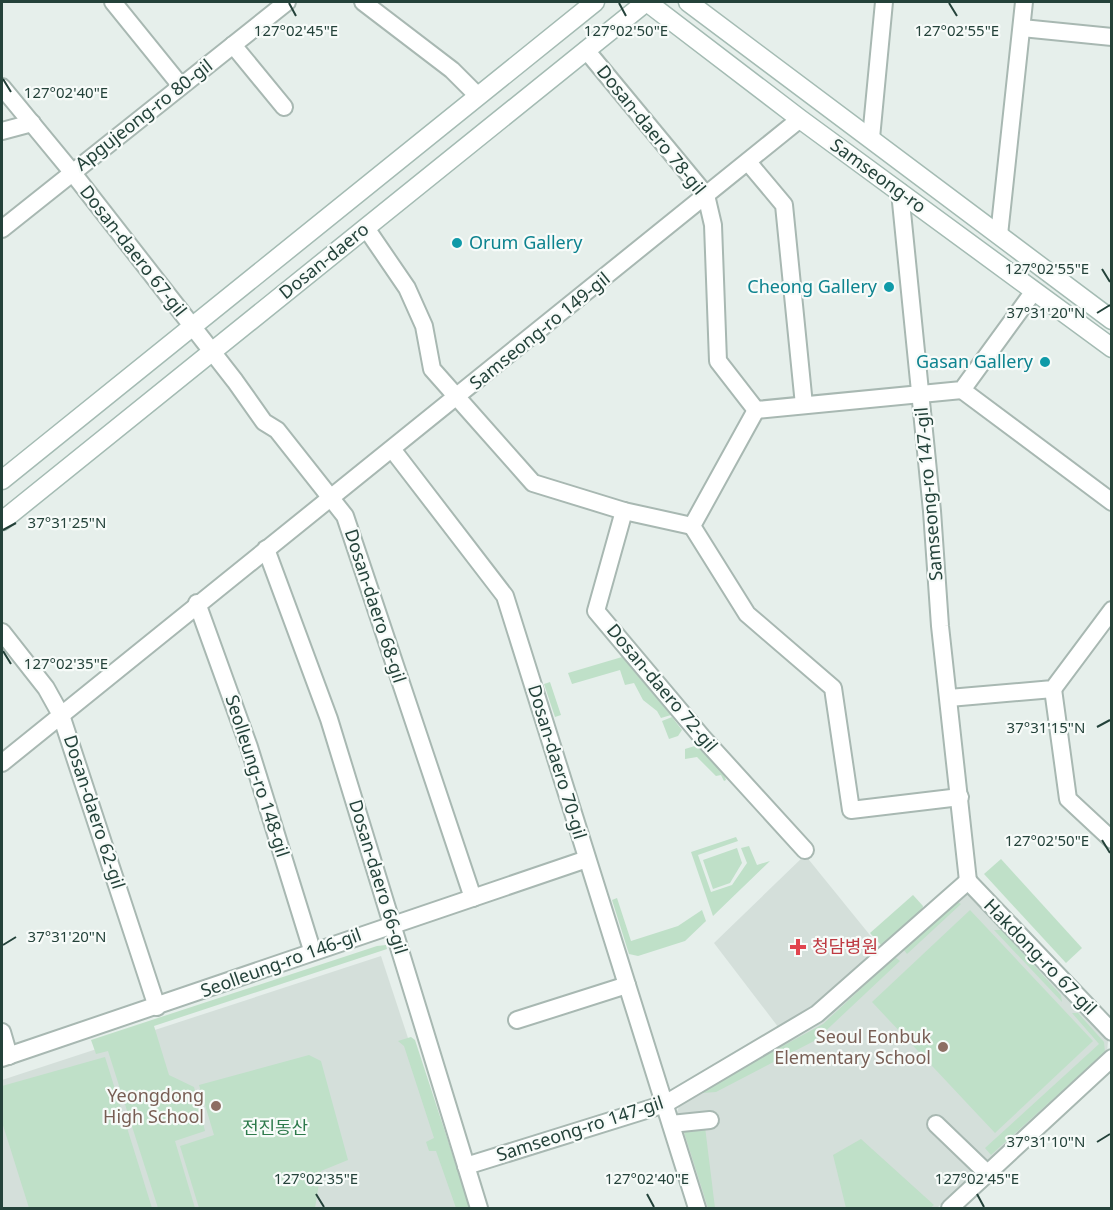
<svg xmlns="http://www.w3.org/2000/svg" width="1113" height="1210" font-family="'Noto Sans','Noto Sans KR',sans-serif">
<rect width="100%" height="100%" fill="#e6efeb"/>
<g fill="#d4dfda">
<polygon points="805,855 882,950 782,1032 714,943"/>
<polygon points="960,893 971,894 1108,1041 1107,1053 937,1208 706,1208 676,1115 680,1104 815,1027"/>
<polygon points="381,956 439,1132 461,1208 2,1208 2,1080"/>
</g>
<g fill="#bfe0c8">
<polygon points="622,657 671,715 661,718 657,711 643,700 634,683 625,685 620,670 572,684 568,673"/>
<polygon points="550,682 561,715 555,717 544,684"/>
<polygon points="672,717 682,730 678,736 669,739 662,721"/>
<polygon points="698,745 724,774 726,780 724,781 721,775 716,776 697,757 685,759 685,749"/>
<polygon points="736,837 738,841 698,855 711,892 732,885 747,863 741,848 749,846 757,865 770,861 713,916 691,852"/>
<polygon points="737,848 742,863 730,883 713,889 703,860"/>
<polygon points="1001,859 1082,948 1066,963 984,874"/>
<polygon points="913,895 923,906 922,911 881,945 870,933"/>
<polygon points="617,898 631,941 678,926 702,910 706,921 685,941 638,956 629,954 612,900"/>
<polygon points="956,901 961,904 907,954 904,950"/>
<polygon points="970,910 1093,1041 995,1133 872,1002"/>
<polygon points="994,930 1002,930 1061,995 1062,1002"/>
<polygon points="386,945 387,949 154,1026 169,1075 194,1087 205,1131 175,1141 195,1208 158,1208 108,1051 96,1054 91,1040 377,946"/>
<polygon points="895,957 900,961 816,1040 716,1092 702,1093 700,1091 823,1024"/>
<polygon points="1072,1013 1078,1013 1104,1042 1105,1052 991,1155 985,1148 1099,1044"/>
<polygon points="411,1037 415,1040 470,1208 456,1208 436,1151 429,1151 426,1142 434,1138 404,1046 398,1041"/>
<polygon points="309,1055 321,1061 348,1160 321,1171 315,1208 199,1208 180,1146 214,1135 199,1085"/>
<polygon points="105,1057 152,1208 29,1208 2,1122 2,1086"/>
<polygon points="705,1127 715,1208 708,1208 683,1129"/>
<polygon points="861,1139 934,1205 930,1208 846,1208 833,1155"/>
</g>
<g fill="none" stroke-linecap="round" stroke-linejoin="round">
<g stroke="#a8b8b2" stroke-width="20">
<g id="street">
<polyline points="113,2 181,86"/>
<polyline points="363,2 452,70 478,96"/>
<polyline points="1022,28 1112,37"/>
<polyline points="233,45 284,107"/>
<polyline points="586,50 706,195 713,225 718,361 756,410"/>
<polyline points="2,87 72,172 235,381 264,422 277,430 345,516 473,898"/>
<polyline points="2,131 32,123"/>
<polyline points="871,138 884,2"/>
<polyline points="748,162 784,205 804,405"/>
<polyline points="900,192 932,511 940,626 968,881"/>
<polyline points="366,228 407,288 424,326 432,369 533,483 624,511 692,526"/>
<polyline points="2,229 287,2"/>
<polyline points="999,235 1024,2"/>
<polyline points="962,390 1112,502"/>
<polyline points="756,410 692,526 747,614 833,688 851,810 960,797"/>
<polyline points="756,410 962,390 1034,291"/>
<polyline points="392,449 505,596 697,1208"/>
<polyline points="624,511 596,611 702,737 805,850"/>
<polyline points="266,549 329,719 479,1208"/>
<polyline points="197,603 249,747 312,950"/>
<polyline points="2,632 46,688 61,715 157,1007"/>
<polyline points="1053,689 1068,799 1112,840"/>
<polyline points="949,698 1053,689 1112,610"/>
<polyline points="2,763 800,119"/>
<polyline points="968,881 1112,1032"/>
<polyline points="517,1020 627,985"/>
<polyline points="2,1032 9,1056"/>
<polyline points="2,1058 587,859"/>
<polyline points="671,1124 710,1120"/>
<polyline points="936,1124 988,1174"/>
<polyline points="466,1166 665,1104 817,1014 968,881"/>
<polyline points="950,1208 1112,1058"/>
</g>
</g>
<g stroke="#a4bbb3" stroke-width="21">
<g id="secondary">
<polyline points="647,2 800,119 1112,348"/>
<polyline points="688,2 1112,320"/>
<polyline points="2,480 595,2"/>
<polyline points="2,521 646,2"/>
</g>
</g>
<use href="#street" stroke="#fff" stroke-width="16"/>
<use href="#secondary" stroke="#fff" stroke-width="18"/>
</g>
<path fill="none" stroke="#24423a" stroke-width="2" d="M 289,3 L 296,16M 619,3 L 626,16M 949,3 L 957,16M 3,79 L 11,92M 1102,269 L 1110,282M 1097,313 L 1110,305M 3,530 L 16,523M 3,651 L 11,664M 1097,727 L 1110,720M 1102,840 L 1110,853M 3,945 L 16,937M 1097,1142 L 1110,1134M 316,1194 L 324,1207M 647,1194 L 654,1207M 977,1194 L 984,1207"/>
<g fill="#0f9aa8" stroke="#f7fbf9" stroke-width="2">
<circle cx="457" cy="243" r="6"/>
<circle cx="889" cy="287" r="6"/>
<circle cx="1045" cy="362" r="6"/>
</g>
<path fill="#e0444e" stroke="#f7fbf9" stroke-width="2" d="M795 938h6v6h6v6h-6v6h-6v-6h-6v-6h6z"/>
<g fill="#8d6e63" stroke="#f7fbf9" stroke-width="2">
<circle cx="943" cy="1047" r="6"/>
<circle cx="216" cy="1106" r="6"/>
</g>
<g text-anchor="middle" stroke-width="4.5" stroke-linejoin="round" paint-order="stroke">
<g font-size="18" fill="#24423a" stroke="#f7fbf9">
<text transform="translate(144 115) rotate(-38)" y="6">Apgujeong-ro 80-gil</text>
<text transform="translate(651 130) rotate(51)" y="6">Dosan-daero 78-gil</text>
<text transform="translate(878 176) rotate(36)" y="6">Samseong-ro</text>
<text transform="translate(133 251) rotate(52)" y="6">Dosan-daero 67-gil</text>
<text transform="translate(324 261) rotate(-39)" y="6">Dosan-daero</text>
<text transform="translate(540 331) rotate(-39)" y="6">Samseong-ro 149-gil</text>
<text transform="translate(929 494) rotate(-95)" y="6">Samseong-ro 147-gil</text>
<text transform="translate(375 606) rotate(72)" y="6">Dosan-daero 68-gil</text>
<text transform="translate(662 688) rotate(50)" y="6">Dosan-daero 72-gil</text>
<text transform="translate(557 762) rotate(73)" y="6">Dosan-daero 70-gil</text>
<text transform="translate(257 776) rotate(72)" y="6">Seolleung-ro 148-gil</text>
<text transform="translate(94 812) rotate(72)" y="6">Dosan-daero 62-gil</text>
<text transform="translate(378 877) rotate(73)" y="6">Dosan-daero 66-gil</text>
<text transform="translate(1040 957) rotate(46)" y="6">Hakdong-ro 67-gil</text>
<text transform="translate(281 963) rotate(-20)" y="6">Seolleung-ro 146-gil</text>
<text transform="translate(580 1129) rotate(-18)" y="6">Samseong-ro 147-gil</text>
</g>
<g font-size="18" fill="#0d838f" stroke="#f7fbf9" text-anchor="end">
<text x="469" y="249" text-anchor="start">Orum Gallery</text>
<text x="877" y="293">Cheong Gallery</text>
<text x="1033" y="368">Gasan Gallery</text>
</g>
<g font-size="18" fill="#be3a42" stroke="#f7fbf9" text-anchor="start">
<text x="812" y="953">청담병원</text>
</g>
<g font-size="18" fill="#785e54" stroke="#f7fbf9" text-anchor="end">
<text x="931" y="1043">Seoul Eonbuk<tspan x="931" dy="21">Elementary School</tspan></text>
<text x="204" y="1102">Yeongdong<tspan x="204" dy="21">High School</tspan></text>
</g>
<g font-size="18" fill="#2d7a4b" stroke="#f7fbf9">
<text x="275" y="1134">전진동산</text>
</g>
</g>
<g font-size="15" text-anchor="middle" fill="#24423a" stroke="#f7fbf9" stroke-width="4.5" stroke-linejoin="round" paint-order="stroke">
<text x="296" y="36">127°02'45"E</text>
<text x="626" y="36">127°02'50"E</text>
<text x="957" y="36">127°02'55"E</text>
<text x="66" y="98">127°02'40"E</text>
<text x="1047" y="274">127°02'55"E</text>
<text x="1046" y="318">37°31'20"N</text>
<text x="67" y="528">37°31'25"N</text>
<text x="66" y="669">127°02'35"E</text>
<text x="1046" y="733">37°31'15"N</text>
<text x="1047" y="846">127°02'50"E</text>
<text x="67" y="942">37°31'20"N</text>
<text x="1046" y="1147">37°31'10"N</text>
<text x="316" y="1184">127°02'35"E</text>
<text x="647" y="1184">127°02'40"E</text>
<text x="977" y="1184">127°02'45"E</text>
</g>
<rect width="1113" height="1210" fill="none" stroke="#24423a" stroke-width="6"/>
</svg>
